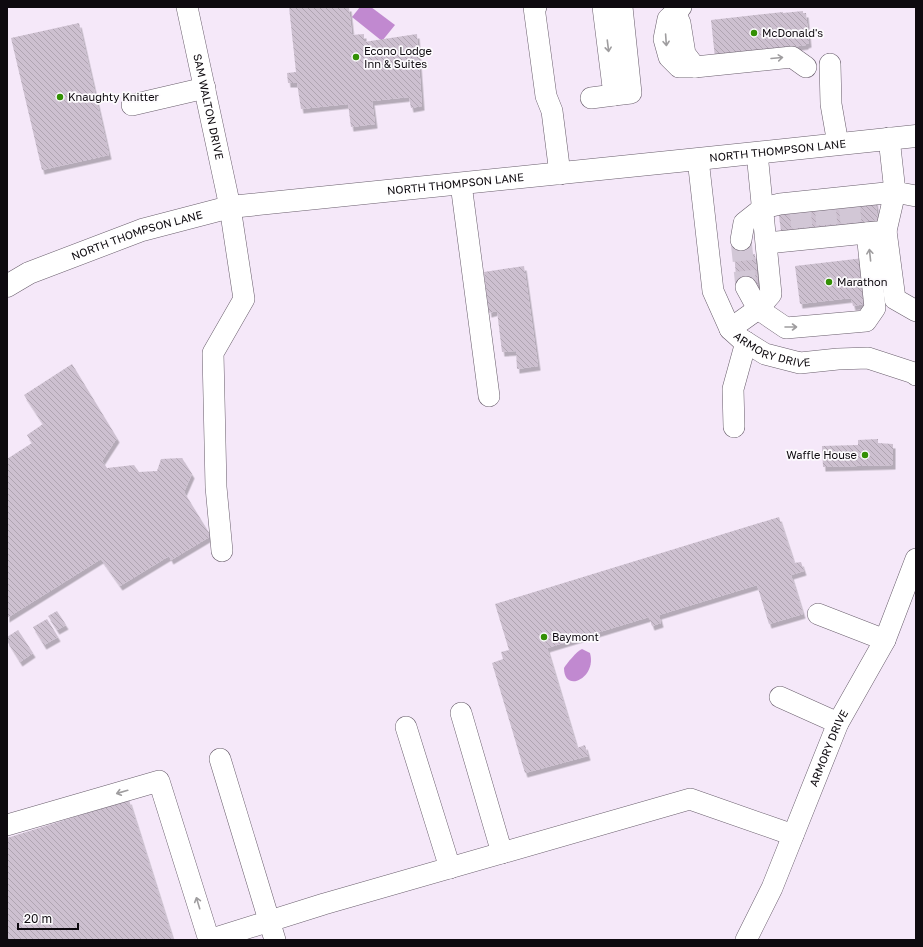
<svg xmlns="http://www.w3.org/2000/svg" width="923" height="947" font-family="'Golos Text',sans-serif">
<defs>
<pattern id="building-back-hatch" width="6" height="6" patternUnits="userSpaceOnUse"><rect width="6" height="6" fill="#cdc0d0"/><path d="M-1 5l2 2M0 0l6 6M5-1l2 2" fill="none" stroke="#afa4b1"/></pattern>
<filter id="shadow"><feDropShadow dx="2.5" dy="4.5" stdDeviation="0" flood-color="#0004"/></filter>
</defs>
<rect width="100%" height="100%" fill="#f5e8f9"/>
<g fill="#c189d0">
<polygon points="360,7 371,7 395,25 382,41 352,17"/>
<path d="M 582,649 L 590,653 C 597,678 564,694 564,668 C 567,663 577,651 582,649 Z"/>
</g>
<g fill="url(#building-back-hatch)" filter="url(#shadow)">
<polygon points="289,7 349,7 352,35 364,34 364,42 417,34 422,106 411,108 409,97 372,101 375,124 351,127 348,104 301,109 297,83 288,83 287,73 296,72"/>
<polygon points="803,11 803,13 806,13 809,43 806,44 806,45 715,58 711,20 783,12 783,13"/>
<polygon points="79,23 109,155 42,170 11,38"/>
<polygon points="875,199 878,220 781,231 778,209"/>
<polygon points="746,239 749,254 755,254 758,285 737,288 733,241"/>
<polygon points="864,258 865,304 853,306 851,298 800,304 795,266"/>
<polygon points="524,266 538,366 517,369 516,351 502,352 497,311 489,313 484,272"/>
<polygon points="72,364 117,438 102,461 107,468 134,465 139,472 157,471 161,459 182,458 192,474 184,492 211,536 171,560 169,556 120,586 101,559 7,618 7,459 32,443 27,435 43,424 24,395"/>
<polygon points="878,439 878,443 893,444 893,465 823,467 822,446 858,445 858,440"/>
<polygon points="779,517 794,563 801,562 804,571 791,575 803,614 769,624 757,585 659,615 661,623 652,626 649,617 547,648 577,748 585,745 588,756 525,773 492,663 503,659 501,652 509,650 495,604"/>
<polygon points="57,611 66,625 57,630 48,616"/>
<polygon points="47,619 58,637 44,645 33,627"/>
<polygon points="18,630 33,653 20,662 7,641 7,637"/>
<polygon points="129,800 173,940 7,940 7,838"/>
</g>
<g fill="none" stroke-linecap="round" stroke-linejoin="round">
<g stroke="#d2c7d6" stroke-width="21" stroke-dasharray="21 10" stroke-linecap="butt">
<polyline points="849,202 851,223"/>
<polyline points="825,204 827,226"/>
<polyline points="800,207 802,229"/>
<polyline points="741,240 746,287"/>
</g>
<g stroke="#695e6c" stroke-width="22">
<g id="minor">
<path id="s1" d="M 187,7 L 230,207 L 244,299 L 213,353 L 216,487 L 222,551"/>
<polyline points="536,7 534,7 546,96 552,111 560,174"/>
<polyline points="681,7 668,19 664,39 669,57 679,67 695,67 792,57 806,67"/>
<polyline points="675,12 680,23 685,54 695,67"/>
<polyline points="830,64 831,104 838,144"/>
<polyline points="614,95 631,93 622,7"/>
<polyline points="591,98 614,95 603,7"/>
<polyline points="132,105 205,88"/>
<polyline points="889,138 895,192 916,196"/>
<path id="s2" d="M 698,159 L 713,291 L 730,329 L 741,339 L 765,354 L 800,363 L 838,359 L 868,358 L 914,373 L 916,375"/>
<polyline points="461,184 489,396"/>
<polyline points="886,231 895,299 916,311"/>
<polyline points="741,240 744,223 763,208 780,204 895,192 886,231 767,243"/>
<polyline points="746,287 758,309 786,328 866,321 875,308 867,233"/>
<polyline points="730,329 758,309 771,294 757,153"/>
<polyline points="734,427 733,389 746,342"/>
<polyline points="818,614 885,640"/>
<polyline points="780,697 838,723"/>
<polyline points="461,713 502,853"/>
<polyline points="406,727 450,868"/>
<polyline points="220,759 275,940"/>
<polyline points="7,825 159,781 209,940"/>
<polyline points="209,940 324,904 690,799 793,835"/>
<path id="s3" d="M 746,940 L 772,888 L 838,723 L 885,640 L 916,559"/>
</g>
</g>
<g stroke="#695e6c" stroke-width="23">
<g id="major">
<path id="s4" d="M 7,286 L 29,273 L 142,230 L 230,207 L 698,159 L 916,136"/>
</g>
</g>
<use href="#minor" stroke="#fff" stroke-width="21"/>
<use href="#major" stroke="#fff" stroke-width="22"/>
</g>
<defs><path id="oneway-shaft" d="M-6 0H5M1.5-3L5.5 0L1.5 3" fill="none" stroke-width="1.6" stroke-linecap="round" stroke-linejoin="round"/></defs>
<g stroke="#9f9d9f">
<use href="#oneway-shaft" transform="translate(666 40) rotate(86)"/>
<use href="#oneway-shaft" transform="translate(608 46) rotate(83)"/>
<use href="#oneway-shaft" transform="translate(777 58) rotate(-5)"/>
<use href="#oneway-shaft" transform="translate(870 255) rotate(-96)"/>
<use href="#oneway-shaft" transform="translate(791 327)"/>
<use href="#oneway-shaft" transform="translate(122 792) rotate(164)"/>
<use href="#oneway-shaft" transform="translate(198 903) rotate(-107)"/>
</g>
<g fill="#339004" stroke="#fcfafd" stroke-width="1.5">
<circle cx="754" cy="33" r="4"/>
<circle cx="356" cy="57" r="4"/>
<circle cx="60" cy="97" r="4"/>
<circle cx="829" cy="282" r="4"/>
<circle cx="865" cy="455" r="4"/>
<circle cx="544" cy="637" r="4"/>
</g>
<g text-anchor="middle" stroke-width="3.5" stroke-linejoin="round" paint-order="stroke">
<g font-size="11" fill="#0e0a0f" stroke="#fcfafd" text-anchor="start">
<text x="762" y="37">McDonald's</text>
<text x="364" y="55">Econo Lodge<tspan x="364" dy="13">Inn &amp; Suites</tspan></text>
<text x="68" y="101">Knaughty Knitter</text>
<text x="837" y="286">Marathon</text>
<text x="857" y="459" text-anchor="end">Waffle House</text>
<text x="552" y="641">Baymont</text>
</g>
<g font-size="11" fill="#0e0a0f" stroke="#fcfafd">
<text dy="4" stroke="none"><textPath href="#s1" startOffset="102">SAM WALTON DRIVE</textPath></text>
<text dy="4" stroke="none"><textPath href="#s4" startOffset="788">NORTH THOMPSON LANE</textPath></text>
<text dy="4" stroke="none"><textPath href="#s4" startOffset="464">NORTH THOMPSON LANE</textPath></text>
<text dy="4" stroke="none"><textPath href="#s4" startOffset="140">NORTH THOMPSON LANE</textPath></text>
<text dy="4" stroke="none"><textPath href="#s2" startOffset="223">ARMORY DRIVE</textPath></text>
<text dy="4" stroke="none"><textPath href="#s3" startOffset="209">ARMORY DRIVE</textPath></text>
</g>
</g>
<rect width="923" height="947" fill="none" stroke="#0e0a0f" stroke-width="16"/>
<path d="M18 923v6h60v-6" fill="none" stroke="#0e0a0f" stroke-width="2"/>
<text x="24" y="923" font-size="12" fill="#0e0a0f" stroke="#fcfafd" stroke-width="3" paint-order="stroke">20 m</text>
</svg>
